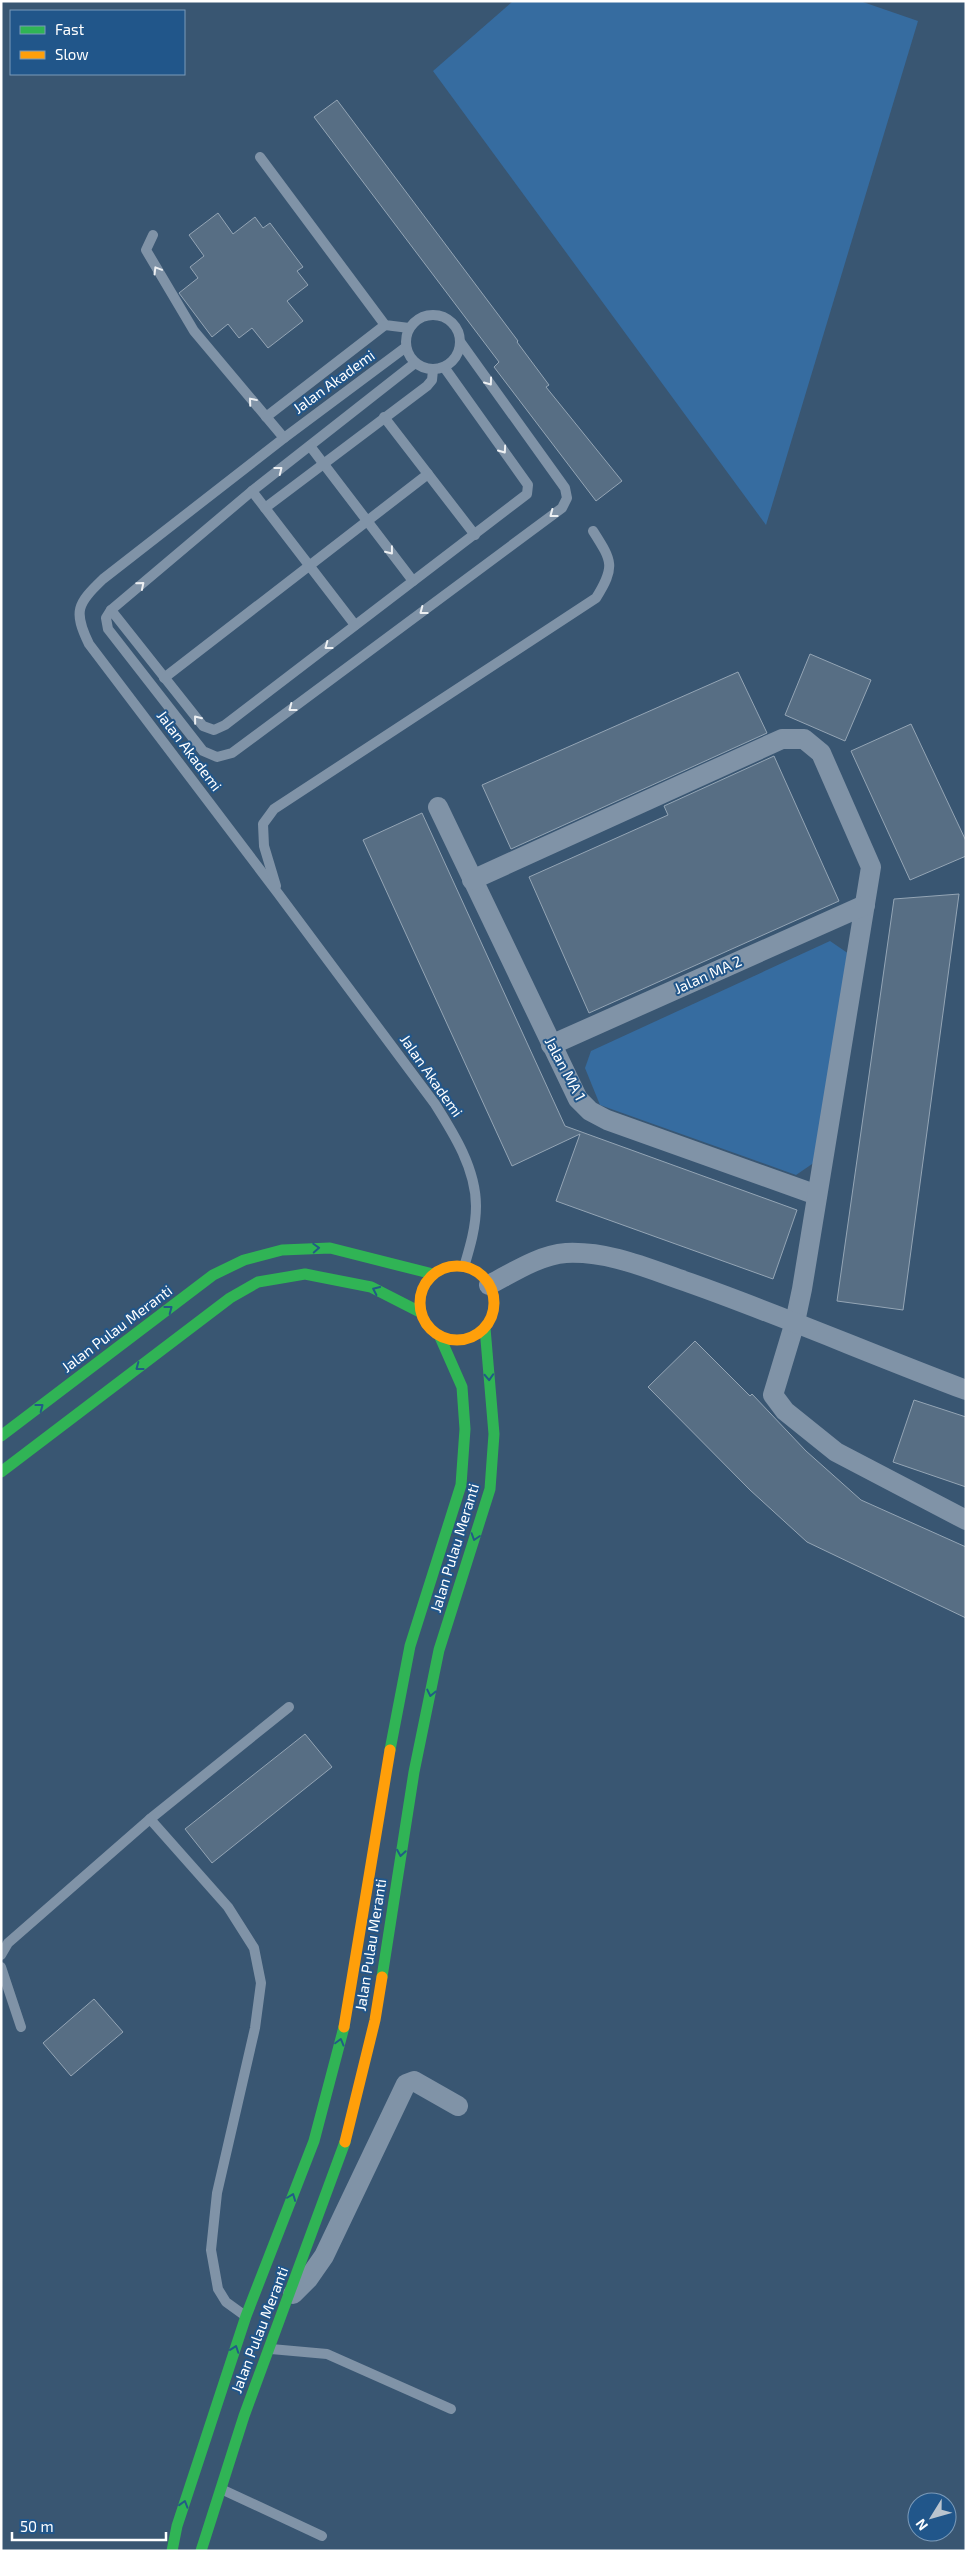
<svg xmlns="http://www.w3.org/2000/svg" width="967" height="2552" font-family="'Exo 2',sans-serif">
<rect width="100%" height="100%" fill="#395672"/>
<g fill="#366ca0">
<polygon points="513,1 860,1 918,21 766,525 433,71"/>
<polygon points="830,941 849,954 815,1162 796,1175 600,1105 585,1068 591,1051"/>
</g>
<g fill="#576e84" stroke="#94a5b5">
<polygon points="337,100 518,341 517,342 549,385 546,387 622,481 596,501 494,367 499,362 314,117"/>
<polygon points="218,213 233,234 255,217 263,228 270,223 303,267 297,271 308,285 287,301 303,321 268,348 252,328 239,338 228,324 212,337 179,293 198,278 190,267 204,256 189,235"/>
<polygon points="810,654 871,680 845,741 785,715"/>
<polygon points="738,672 767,733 511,849 482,785"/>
<polygon points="911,724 966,841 966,856 910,880 851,751"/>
<polygon points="774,756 839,901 589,1013 529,877 668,815 664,806"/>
<polygon points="422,813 565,1126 797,1210 773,1279 556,1201 580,1134 512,1166 363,840"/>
<polygon points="959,894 903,1310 837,1301 894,899"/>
<polygon points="695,1341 750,1396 752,1394 806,1451 861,1500 966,1547 966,1618 807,1542 750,1490 648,1387"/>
<polygon points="914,1400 966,1417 966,1487 893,1462"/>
<polygon points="305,1734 332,1767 212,1863 185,1829"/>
<polygon points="94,1999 123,2032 71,2076 43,2043"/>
</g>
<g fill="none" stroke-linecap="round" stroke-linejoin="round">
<g stroke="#8093a7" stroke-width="10">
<polyline points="260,157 385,325 409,328"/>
<polyline points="153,235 146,250 194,331 284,438"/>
<circle cx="433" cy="342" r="27"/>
<path d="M 406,347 L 284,438 L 103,579 C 77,604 73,611 89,644 L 277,892 L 435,1104 C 454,1134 476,1169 476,1206 C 476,1227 470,1247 464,1267"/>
<polyline points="415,363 252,491 111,610 106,618 108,629 203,751 217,757 232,753 562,508 567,498 565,488 461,343"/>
<polyline points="266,417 385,325"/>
<polyline points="384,417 475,535"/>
<polyline points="310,446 413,581"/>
<polyline points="252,491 355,625"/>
<polyline points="265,508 427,386 432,380 433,370"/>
<polyline points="111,610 203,726 214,730 225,725 527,494 528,485 444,367"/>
<polyline points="164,678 428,474"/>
<path d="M 276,886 L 264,846 L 263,824 L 274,809 L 596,598 C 616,566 612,561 593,531"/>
<polyline points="150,1819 289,1707"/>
<polyline points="1,1955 8,1943 150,1819 228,1907 254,1948 261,1983 255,2028 217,2193 211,2250 218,2289 226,2302 244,2315"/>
<polyline points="1,1967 21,2027"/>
<polyline points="271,2349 327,2354 451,2409"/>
<polyline points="221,2489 322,2536"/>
</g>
<g stroke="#8093a7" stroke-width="20">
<polyline points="438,807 578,1099 590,1111 607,1120 817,1195"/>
<polyline points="472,880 782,739 804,739 821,753 871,867 802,1289 795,1322 773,1395 785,1411 836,1452 966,1520"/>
<polyline points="551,1045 865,905"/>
<path d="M 489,1285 C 512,1273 539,1255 566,1253 C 610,1251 649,1269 690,1283 C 783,1316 873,1355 966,1390"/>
<polyline points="293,2294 308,2279 324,2256 406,2084 414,2081 458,2106"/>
</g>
<g stroke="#30b455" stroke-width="11">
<polyline points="1,1436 213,1275 244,1260 282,1250 330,1248 433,1274"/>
<polyline points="1,1472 230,1298 258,1282 305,1274 371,1287 420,1312"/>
<polyline points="390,1750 410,1646 461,1485 465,1429 462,1387 440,1337"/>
<polyline points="382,1977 414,1772 439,1650 490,1489 494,1434 485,1328"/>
<polyline points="172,2551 177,2526 246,2316 314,2141 344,2027"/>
<polyline points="201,2551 244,2416 345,2142"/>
</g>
<g stroke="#ff9f0a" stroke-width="11">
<circle cx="457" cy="1303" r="37"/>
<polyline points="344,2027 390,1750"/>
<polyline points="345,2142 375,2020 382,1977"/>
</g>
</g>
<defs><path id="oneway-chevron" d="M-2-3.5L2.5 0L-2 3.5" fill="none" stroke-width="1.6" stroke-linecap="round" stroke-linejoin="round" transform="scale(1.25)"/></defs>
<g stroke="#eceff2">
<use href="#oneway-chevron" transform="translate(157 270) rotate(-121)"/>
<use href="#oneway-chevron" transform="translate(489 382) rotate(54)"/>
<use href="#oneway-chevron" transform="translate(252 401) rotate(-130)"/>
<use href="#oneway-chevron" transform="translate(503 450) rotate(55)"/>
<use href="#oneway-chevron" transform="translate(279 470) rotate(-38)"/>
<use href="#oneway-chevron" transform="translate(553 514) rotate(143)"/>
<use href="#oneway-chevron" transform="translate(390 551) rotate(52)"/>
<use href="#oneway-chevron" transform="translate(141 585) rotate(-40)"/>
<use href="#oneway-chevron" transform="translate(423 611) rotate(143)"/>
<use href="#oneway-chevron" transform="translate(328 646) rotate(143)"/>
<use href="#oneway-chevron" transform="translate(292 708) rotate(143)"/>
<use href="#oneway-chevron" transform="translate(197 719) rotate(-129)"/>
</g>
<g stroke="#225b87">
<use href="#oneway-chevron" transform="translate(316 1248) rotate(-3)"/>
<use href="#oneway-chevron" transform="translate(376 1290) rotate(-155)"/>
<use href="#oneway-chevron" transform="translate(169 1309) rotate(-37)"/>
<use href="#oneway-chevron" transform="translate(139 1367) rotate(143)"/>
<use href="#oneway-chevron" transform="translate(489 1377) rotate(87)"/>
<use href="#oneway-chevron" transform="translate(40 1407) rotate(-37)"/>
<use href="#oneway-chevron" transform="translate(475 1537) rotate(108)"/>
<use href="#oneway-chevron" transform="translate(431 1693) rotate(102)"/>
<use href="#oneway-chevron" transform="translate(401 1853) rotate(99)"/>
<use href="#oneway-chevron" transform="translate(340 2042) rotate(-75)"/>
<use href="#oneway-chevron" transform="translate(292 2197) rotate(-69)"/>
<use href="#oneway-chevron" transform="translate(235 2349) rotate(-71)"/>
<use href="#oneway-chevron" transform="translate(184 2504) rotate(-73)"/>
</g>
<g text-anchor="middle" stroke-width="4" stroke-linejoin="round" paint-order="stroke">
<g font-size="15" fill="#fff" stroke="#21568a">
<text transform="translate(334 382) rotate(-36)" y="5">Jalan Akademi</text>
<text transform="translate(189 751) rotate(53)" y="5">Jalan Akademi</text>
<text transform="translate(708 975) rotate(-24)" y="5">Jalan MA 2</text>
<text transform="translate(565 1069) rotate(62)" y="5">Jalan MA 1</text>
<text transform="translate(431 1076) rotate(55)" y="5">Jalan Akademi</text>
<text transform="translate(117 1329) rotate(-37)" y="5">Jalan Pulau Meranti</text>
<text transform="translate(455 1548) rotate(-73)" y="5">Jalan Pulau Meranti</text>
<text transform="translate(371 1945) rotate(-81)" y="5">Jalan Pulau Meranti</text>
<text transform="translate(260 2330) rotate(-69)" y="5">Jalan Pulau Meranti</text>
</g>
</g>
<rect width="967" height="2552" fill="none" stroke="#ffffff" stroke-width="5"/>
<rect x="10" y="10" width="175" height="65" fill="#21568a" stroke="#7a9ab9"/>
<rect x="20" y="26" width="25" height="8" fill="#30b455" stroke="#7a9ab9"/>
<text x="55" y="35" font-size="15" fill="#ffffff">Fast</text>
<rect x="20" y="51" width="25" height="8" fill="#ff9f0a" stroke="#7a9ab9"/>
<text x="55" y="60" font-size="15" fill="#ffffff">Slow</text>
<g transform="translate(932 2517) rotate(233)"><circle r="24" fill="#21568a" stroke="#7a9ab9"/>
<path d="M0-4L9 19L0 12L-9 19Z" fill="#bac4ce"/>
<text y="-8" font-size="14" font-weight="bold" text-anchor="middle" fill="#ffffff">N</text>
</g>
<path d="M12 2532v8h154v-8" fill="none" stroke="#ffffff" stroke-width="2.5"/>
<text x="20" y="2532" font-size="15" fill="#ffffff" stroke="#21568a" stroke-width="4" paint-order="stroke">50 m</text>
</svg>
